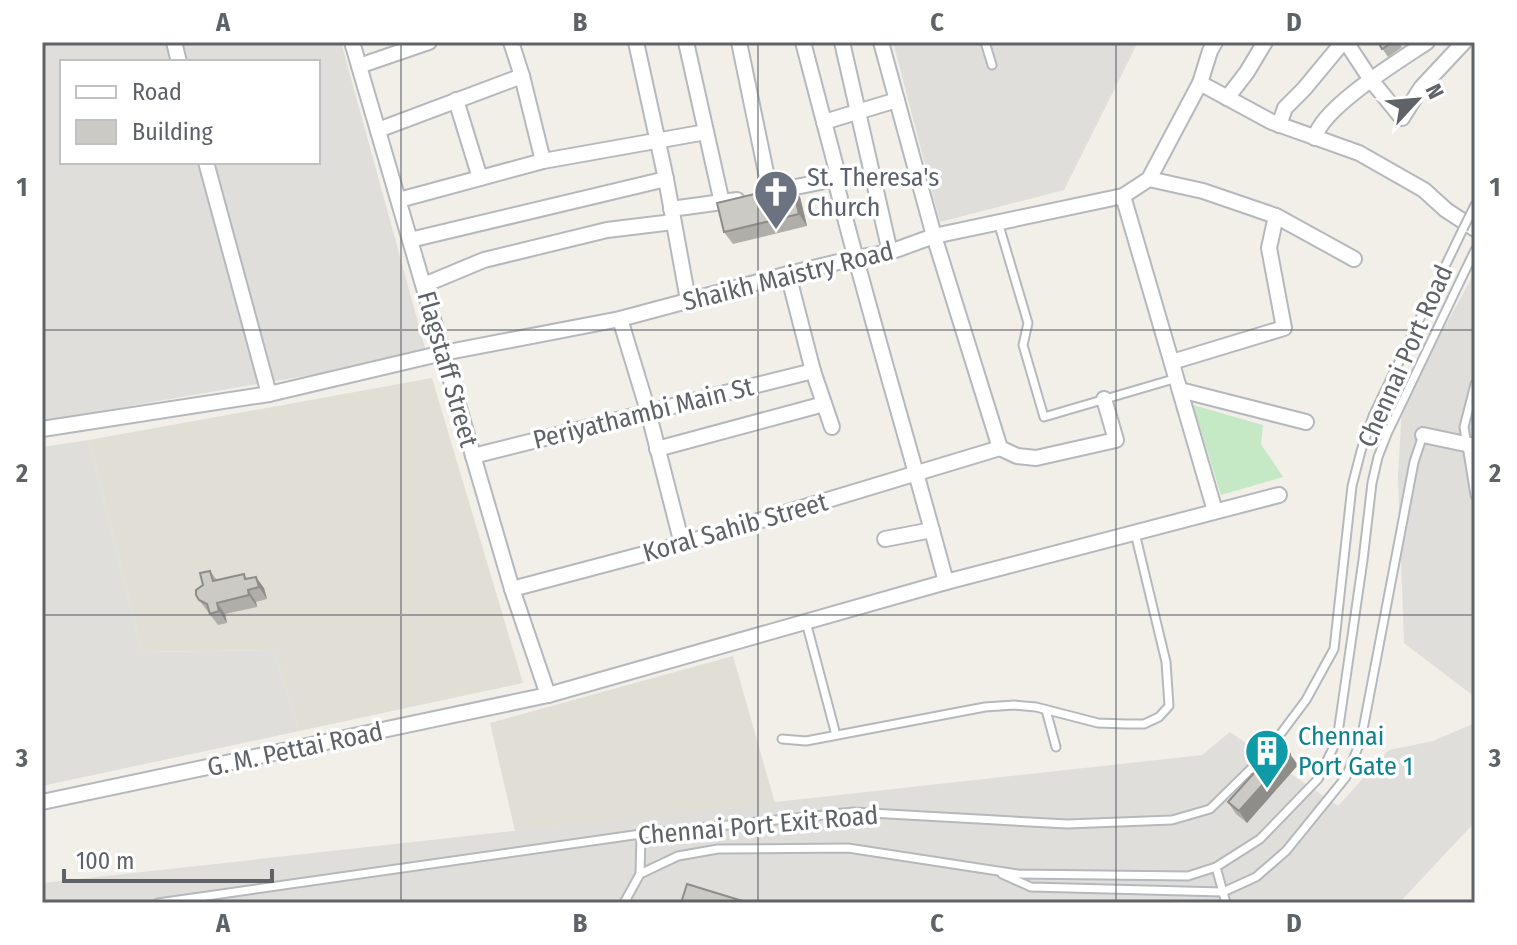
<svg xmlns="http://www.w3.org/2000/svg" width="1517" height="945" font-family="'Fira Sans Condensed',sans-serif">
<rect width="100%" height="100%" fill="#f1efe8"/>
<g fill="#e0deda" fill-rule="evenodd">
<path d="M 42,42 L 341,42 L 427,355 L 42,421 ZM 62,62 L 318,62 L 318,162 L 62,162 Z"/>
<polygon points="893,42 1138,42 1064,190 940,222"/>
<polygon points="1475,272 1475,697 1404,643 1398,478 1402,404"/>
<polygon points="89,440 142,652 274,650 299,731 42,786 42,447"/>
<polygon points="1475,723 1475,822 1399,903 42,903 42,883 1202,755 1230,732 1338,806 1389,750 1433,741"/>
</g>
<g fill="#e1ded6">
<polygon points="432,378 523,683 299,731 274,650 142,652 89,440"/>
<polygon points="733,656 775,803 515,831 490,723"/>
</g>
<polygon fill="#c5e8c5" points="1193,405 1263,425 1261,444 1283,477 1221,495"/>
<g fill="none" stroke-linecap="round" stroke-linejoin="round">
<g stroke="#b5b8bc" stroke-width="11">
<g id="lane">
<polyline points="985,42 992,65"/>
<polyline points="1471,213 1475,205"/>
<polyline points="998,222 1028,323 1023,345 1044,417 1177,378"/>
<polyline points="1475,384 1464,427 1475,495"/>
<polyline points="806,622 836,735"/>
<polyline points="1046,710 1056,747"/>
<polyline points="782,739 806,741 985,707 1014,705 1036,707 1098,723 1126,724 1144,724 1159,717 1169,706 1166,662 1135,533"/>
<polyline points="1216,867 1226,903"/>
<polyline points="640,874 641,834"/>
<polyline points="1002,874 1031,887 1223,892 1256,877 1286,851 1346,777 1361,740 1414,462 1423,435"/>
<polyline points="158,903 641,834 853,812 1067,824 1172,820 1210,809 1264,756 1306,700 1334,649 1352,486 1361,451 1373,416 1463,229"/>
<polyline points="624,903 640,874 678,856 718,849 848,848 1018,874 1188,876 1216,867 1260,839 1318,779 1337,740 1363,560 1372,483 1378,457 1387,434 1475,250"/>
</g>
</g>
<g stroke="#b5b8bc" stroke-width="18">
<g id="street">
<polyline points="174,42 179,62"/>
<polyline points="352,42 512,589 548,695"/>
<polyline points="511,42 522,76 543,161"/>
<polyline points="636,42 666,179 688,300"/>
<polyline points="686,42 722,203"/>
<polyline points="739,42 770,192"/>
<path d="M 803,42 L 838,175 L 835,179 C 869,314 910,447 946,582"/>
<polyline points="842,42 890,252"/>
<polyline points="881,42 934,236 1000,448 1017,456 1036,458 1116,440 1104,399"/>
<polyline points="1346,42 1371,80 1402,118 1421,88 1464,42"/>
<polyline points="359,66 429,42"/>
<polyline points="1200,83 1210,51 1215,42"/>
<polyline points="1227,98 1247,72 1265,42"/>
<polyline points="456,100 480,178"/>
<polyline points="824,122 897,100"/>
<polyline points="1279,125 1285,108 1304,89 1343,42"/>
<polyline points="378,130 522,76"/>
<path d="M 1315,138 C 1321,108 1400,60 1427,42"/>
<polyline points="206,162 269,394"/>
<polyline points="1149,179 1203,191 1276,216 1354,259"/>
<polyline points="776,191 835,179"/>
<polyline points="1123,196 1215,511"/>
<polyline points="399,200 543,161 706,132"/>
<polyline points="671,209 737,200"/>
<polyline points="410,240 666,179"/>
<polyline points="788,274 813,371 832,427"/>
<polyline points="424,285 484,260 607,230 673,222"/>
<polyline points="620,319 648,411 682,544"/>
<polyline points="1172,362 1284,328 1269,248 1276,216"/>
<polyline points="1180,390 1306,422"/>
<polyline points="42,429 269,394 443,353 620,319 788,274 855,258 890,252 934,236 1123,196 1149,179 1200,83 1272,122 1359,153 1424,190 1446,210 1475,229"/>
<polyline points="1423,435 1475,446"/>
<polyline points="657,449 824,404"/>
<polyline points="473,456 813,371"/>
<polyline points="885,539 932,530"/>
<polyline points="512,589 682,544 1000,448"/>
<polyline points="42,802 548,695 946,582 1279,495"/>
</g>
</g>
<use href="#lane" stroke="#fff" stroke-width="7"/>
<use href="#street" stroke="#fff" stroke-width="14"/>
<g stroke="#b5b8bc" stroke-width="11" stroke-linecap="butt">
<polyline id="lane-bridge" points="1463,229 1471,213"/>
</g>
<use href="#lane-bridge" stroke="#fff" stroke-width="7"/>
</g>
<g fill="#afaea9">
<polygon points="1378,42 1399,42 1402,47 1388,57"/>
<polygon points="800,197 807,226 733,244 724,232"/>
<polygon points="210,571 217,580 244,574 247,579 264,588 267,599 256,602 257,607 225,614 227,623 218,625 199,600 203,585"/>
<polygon points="1298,765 1247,823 1236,814 1228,802"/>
</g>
<g fill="#8f8d8a">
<polygon points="792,185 800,197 807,226 799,214"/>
<polygon points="256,577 264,588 267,599 259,587"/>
<polygon points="248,590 256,602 257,607 249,595"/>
<polygon points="217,603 225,614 227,623 219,611"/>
<polygon points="1290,754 1298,765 1247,823 1239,811"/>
</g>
<g fill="#cccac5" stroke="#8f8d8a" stroke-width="2">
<polygon points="1378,42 1393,42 1382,49"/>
<polygon points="792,185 799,214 724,232 717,203"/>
<polygon points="210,571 213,581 244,574 245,579 256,577 259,587 248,590 249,595 217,603 219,611 210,614 207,604 199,600 196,595 196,590 203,585 200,573"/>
<polygon points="1280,744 1290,754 1239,811 1228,802"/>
<polygon points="687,884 749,903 681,903"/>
</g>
<path fill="none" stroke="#5f6368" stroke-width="2" stroke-opacity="0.55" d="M 401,42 L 401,903M 758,42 L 758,903M 1116,42 L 1116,903M 42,330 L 1475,330M 42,615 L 1475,615"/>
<defs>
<g id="church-pin" transform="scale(2.3)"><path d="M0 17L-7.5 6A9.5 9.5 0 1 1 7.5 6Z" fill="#6b7280" stroke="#fff"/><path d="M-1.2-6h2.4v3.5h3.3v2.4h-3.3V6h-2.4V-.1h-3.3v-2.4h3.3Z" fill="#fff"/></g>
<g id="building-pin" transform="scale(2.3)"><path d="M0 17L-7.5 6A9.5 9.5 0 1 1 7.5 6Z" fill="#0f9aa8" stroke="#fff"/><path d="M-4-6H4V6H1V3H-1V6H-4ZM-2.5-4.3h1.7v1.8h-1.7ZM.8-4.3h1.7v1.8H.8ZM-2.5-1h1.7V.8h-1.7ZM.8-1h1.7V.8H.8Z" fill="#fff"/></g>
</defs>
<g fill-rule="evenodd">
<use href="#church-pin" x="776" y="192"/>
<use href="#building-pin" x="1267" y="751"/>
</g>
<g text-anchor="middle" stroke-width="7" stroke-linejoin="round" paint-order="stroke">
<g font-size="26" fill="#5b616d" stroke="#fff" text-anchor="start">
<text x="807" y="186">St. Theresa's<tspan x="807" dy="30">Church</tspan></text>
</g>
<g font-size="26" fill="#5f6368" stroke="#fff">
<text transform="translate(788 276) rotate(-14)" y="9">Shaikh Maistry Road</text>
<text transform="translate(1405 356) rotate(-66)" y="9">Chennai Port Road</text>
<text transform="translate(448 369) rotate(74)" y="9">Flagstaff Street</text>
<text transform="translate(643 413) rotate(-14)" y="9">Periyathambi Main St</text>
<text transform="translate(735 527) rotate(-16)" y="9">Koral Sahib Street</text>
<text transform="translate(295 749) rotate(-12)" y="9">G. M. Pettai Road</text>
<text transform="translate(758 825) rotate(-5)" y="9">Chennai Port Exit Road</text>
</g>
<g font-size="26" fill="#0d838f" stroke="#fff" text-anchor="start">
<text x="1298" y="745">Chennai<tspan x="1298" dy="30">Port Gate 1</tspan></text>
</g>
</g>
<rect width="1517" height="945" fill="none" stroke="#ffffff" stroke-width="88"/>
<rect x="60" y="60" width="260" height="104" fill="#ffffff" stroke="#bfc1c3" stroke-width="2"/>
<rect x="76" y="86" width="40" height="12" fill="#ffffff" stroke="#bfc1c3" stroke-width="2"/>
<text x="132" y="100" font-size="24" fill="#5f6368">Road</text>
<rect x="76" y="120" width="40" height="24" fill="#cccac5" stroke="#bfc1c3" stroke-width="2"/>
<text x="132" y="140" font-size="24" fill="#5f6368">Building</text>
<g transform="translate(1417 100) rotate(64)" stroke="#ffffff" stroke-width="6" paint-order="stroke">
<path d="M0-6L14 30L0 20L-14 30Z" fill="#5f6368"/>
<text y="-12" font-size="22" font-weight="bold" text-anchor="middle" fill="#5f6368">N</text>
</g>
<path d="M64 869v12h208v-12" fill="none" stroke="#5f6368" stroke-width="4"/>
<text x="76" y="869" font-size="24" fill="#5f6368" stroke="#ffffff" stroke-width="6" paint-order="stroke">100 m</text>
<rect x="44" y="44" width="1429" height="857" fill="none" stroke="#5f6368" stroke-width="3"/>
<g font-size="26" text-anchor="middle" font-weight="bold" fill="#5f6368">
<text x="223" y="31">A</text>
<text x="580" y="31">B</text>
<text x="937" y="31">C</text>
<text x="1294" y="31">D</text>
<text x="22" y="196">1</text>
<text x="1495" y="196">1</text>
<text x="22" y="482">2</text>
<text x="1495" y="482">2</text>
<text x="22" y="767">3</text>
<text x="1495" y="767">3</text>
<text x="223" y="932">A</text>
<text x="580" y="932">B</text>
<text x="937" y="932">C</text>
<text x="1294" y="932">D</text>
</g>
</svg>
